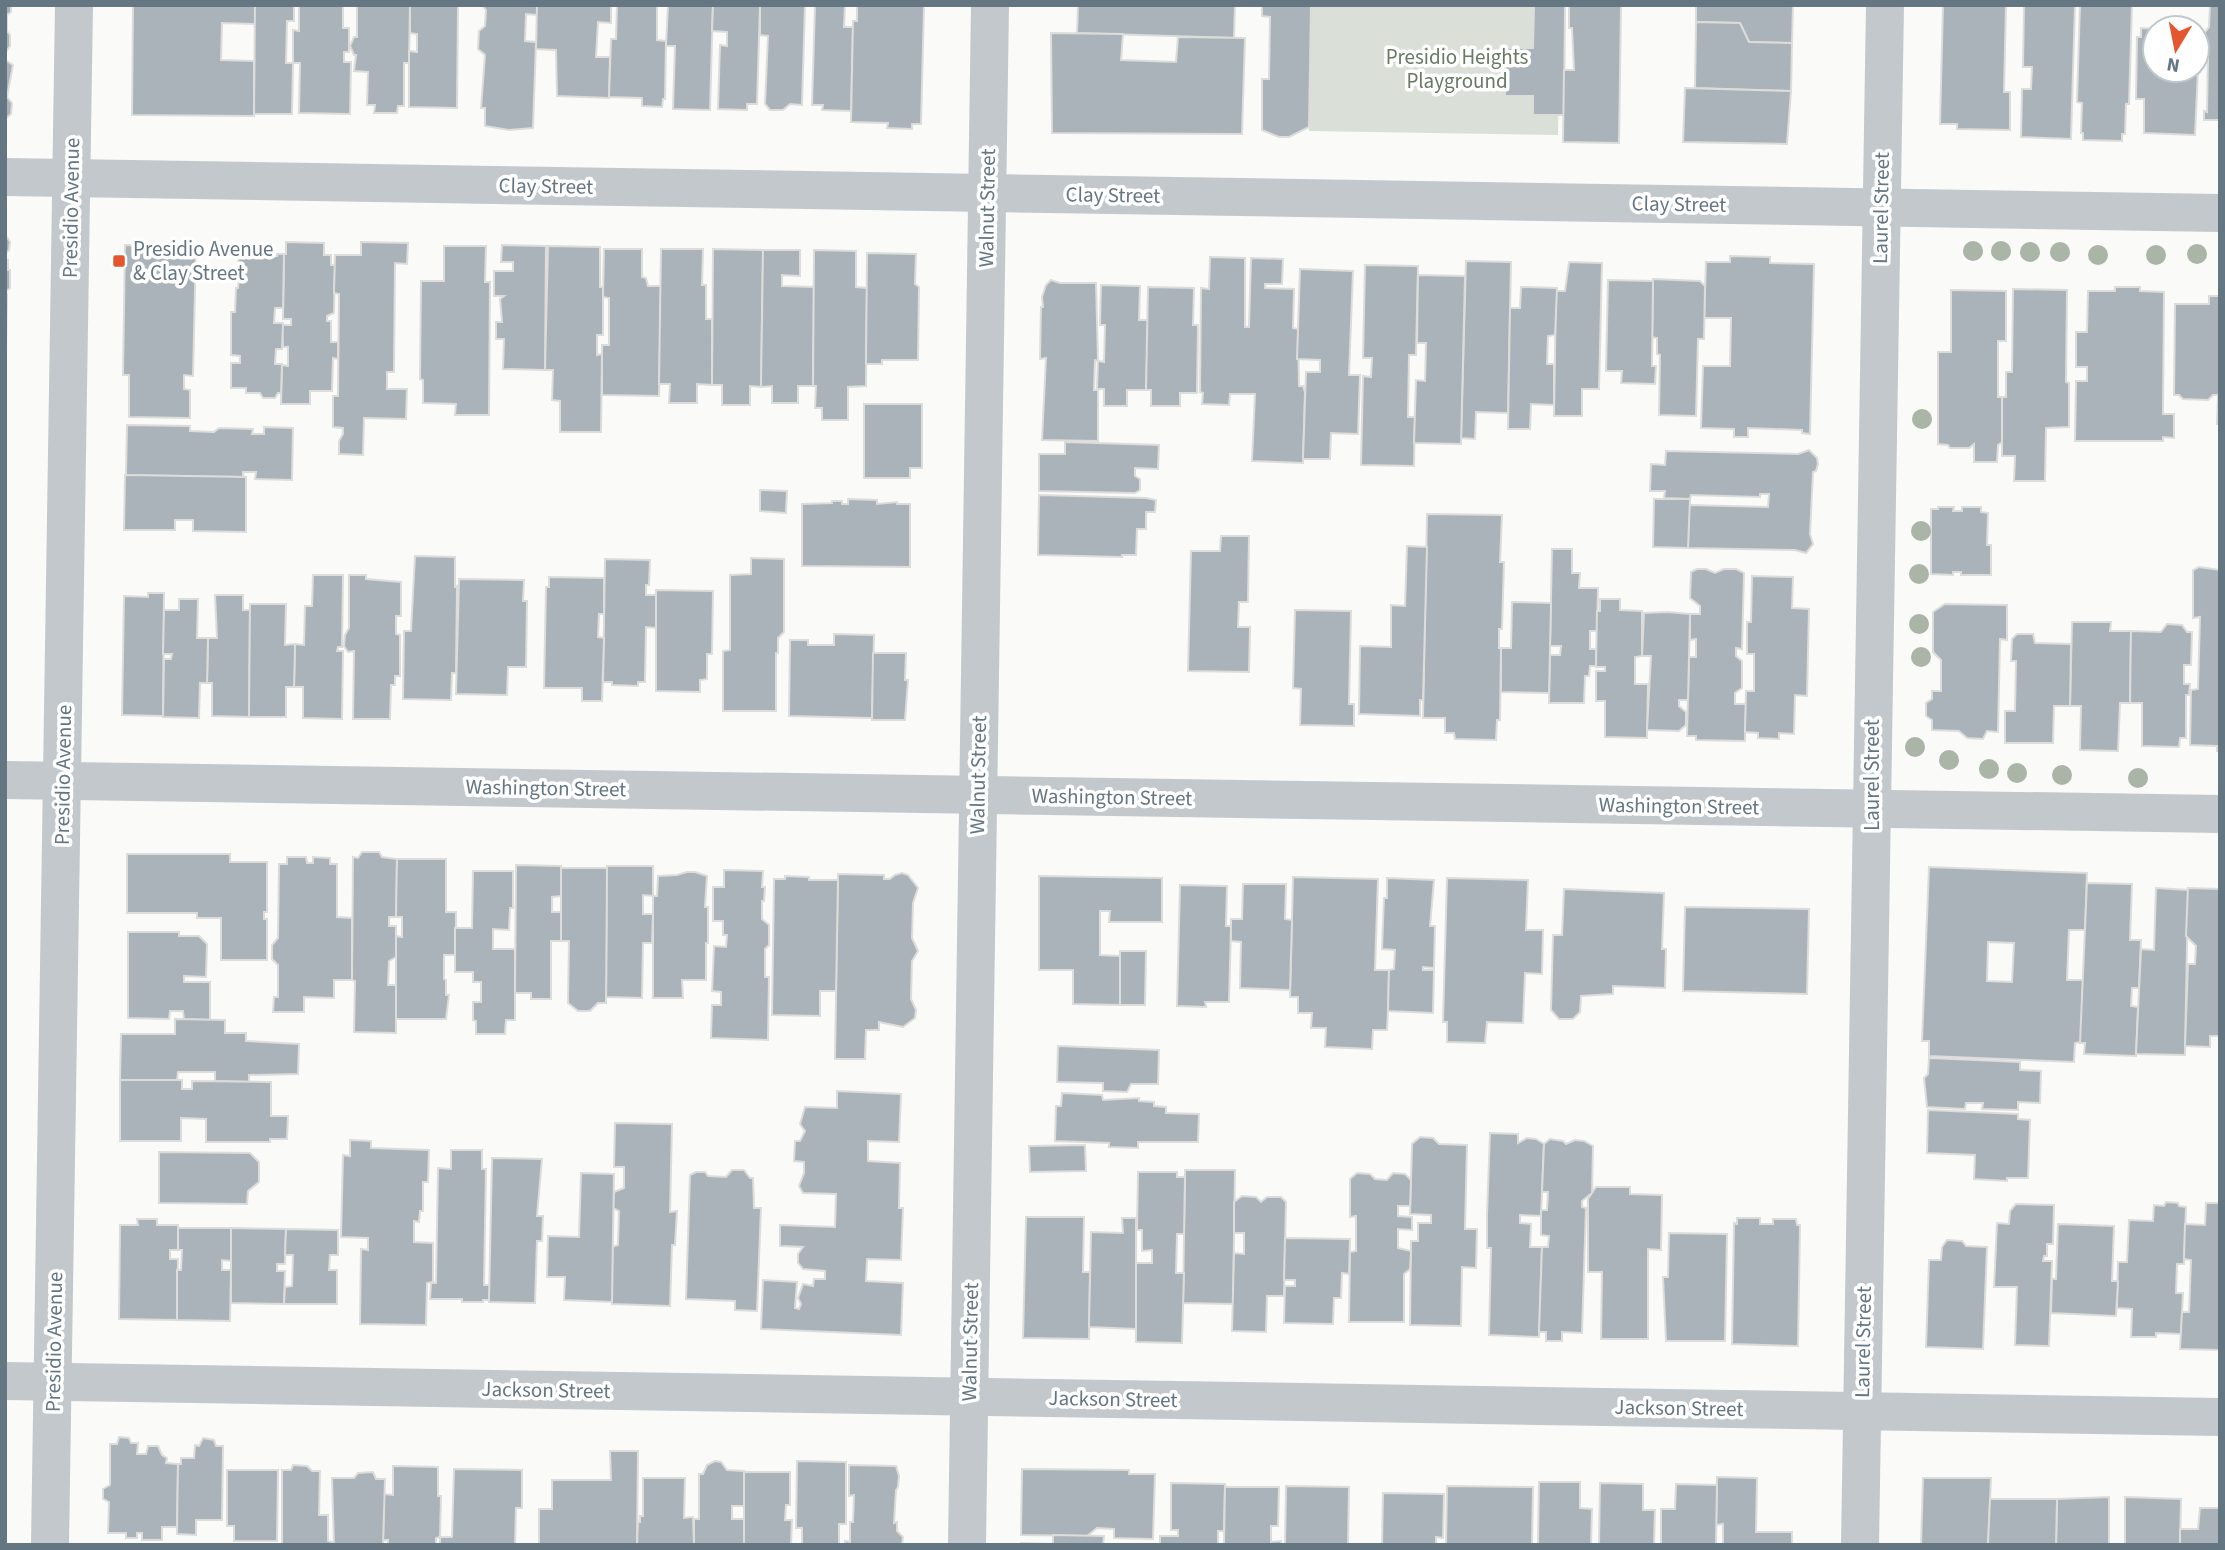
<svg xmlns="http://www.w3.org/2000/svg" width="2225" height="1550" font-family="'Source Sans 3',sans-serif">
<rect width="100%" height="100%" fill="#fafaf8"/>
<polygon fill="#dadfd7" points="1311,5 1560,5 1558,135 1309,131"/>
<g fill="#aab3b9" stroke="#dcdcda" stroke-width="2" fill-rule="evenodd">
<polygon points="5,5 11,5 11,12 7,15 7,31 10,35 10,46 6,52"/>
<polygon points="133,5 255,5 255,24 222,23 221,60 254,61 254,116 132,115"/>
<polygon points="255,5 294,5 294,21 287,21 286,63 293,63 292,114 254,114"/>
<polygon points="299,5 343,5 343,28 349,28 349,52 344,52 344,62 351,62 350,114 299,113 300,63 293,63 293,30 299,31"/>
<polygon points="357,5 410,5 409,63 404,63 404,106 398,106 397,113 374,113 375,105 367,105 368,72 354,71 356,55 354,55 350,46 354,37 357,37"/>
<polygon points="410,5 458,5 457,108 409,107 409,51 417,52 417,34 410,33"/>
<polygon points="482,5 537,5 537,15 526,14 525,41 536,42 533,128 509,130 485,126 485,108 481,108 485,55 478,49 479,31 485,26 486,10"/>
<polygon points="537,5 611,5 611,23 598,22 596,57 610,57 609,98 557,96 556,50 536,49"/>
<polygon points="617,5 657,5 657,40 666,41 665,99 663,99 662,107 642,106 642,98 609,97 611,39 616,39"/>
<polygon points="668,5 713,5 710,110 673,109 675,46 666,46"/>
<polygon points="713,5 760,5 757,104 747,104 747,110 718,109 720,45 727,46 727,32 712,31"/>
<polygon points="760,5 805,5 802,105 790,104 783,110 770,110 765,104 768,36 760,35"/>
<polygon points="815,5 845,5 844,27 853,27 851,111 822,110 823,105 812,105"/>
<polygon points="857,5 924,5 921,124 912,124 912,129 887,128 888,123 851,122 853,21 857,21"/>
<polygon points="1078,5 1235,5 1234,38 1077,33"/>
<polygon points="1262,5 1311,5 1309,127 1289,137 1279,137 1262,130 1262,79 1269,79 1270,17 1262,16"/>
<polygon points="1534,5 1565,5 1564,115 1533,115 1533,96 1505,96 1506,48 1533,48"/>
<polygon points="1569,5 1621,5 1619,143 1563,142 1564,70 1574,70 1572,28 1569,28"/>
<polygon points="1696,5 1793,5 1792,43 1749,42 1740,23 1696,22"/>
<polygon points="1943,5 2006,5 2004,92 2010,92 2010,130 1957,129 1957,124 1940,124"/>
<polygon points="2024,5 2075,5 2071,139 2021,137 2022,89 2031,89 2032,67 2023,67"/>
<polygon points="2080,5 2132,5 2129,104 2126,104 2125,134 2122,134 2122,141 2083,140 2083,133 2081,133 2082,103 2077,102"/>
<polygon points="2210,5 2220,5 2220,120 2204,120 2204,111 2207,112 2208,58 2202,48 2203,35 2209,27"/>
<polygon points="1696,22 1740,23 1749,42 1792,43 1791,91 1695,88"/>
<polygon points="2167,25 2200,26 2195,135 2144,133 2144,99 2136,99 2137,37 2141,37 2141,28 2155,29 2155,70 2197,70 2197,28 2167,28"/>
<polygon points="1051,33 1123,34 1121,60 1176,62 1178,37 1245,38 1242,134 1052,133"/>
<polygon points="5,60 13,65 7,97 12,103 11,114 5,119"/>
<polygon points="1685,88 1791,91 1787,144 1683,142"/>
<polygon points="5,234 10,242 9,250 5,254"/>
<polygon points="286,242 324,243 324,255 331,255 331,265 335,265 334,313 327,316 327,321 331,321 331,342 338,342 338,359 333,358 332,391 310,391 310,404 281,404 282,365 288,366 288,347 283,347 282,325 291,325 291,319 283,319 284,254 286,254"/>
<polygon points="361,242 408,243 407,264 395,263 394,372 387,372 387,389 407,389 406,419 364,418 363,455 339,454 339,441 343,434 343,428 333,427 333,396 338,396 339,294 334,293 335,255 361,255"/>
<polygon points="125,245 196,246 193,376 184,375 184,389 190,390 190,418 129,417 129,375 123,375"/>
<polygon points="502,245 546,246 545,370 503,369 504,339 496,339 496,322 502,322 500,299 504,296 494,296 494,271 513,271 513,262 501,262"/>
<polygon points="444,246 486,246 485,282 490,282 489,415 455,415 456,404 423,403 423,380 420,379 421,281 444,281"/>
<polygon points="548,246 600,247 600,287 603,287 603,335 597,335 597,355 602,354 601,432 560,432 560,401 552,400 553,370 545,370"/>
<polygon points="604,249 642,249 642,277 646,278 648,286 661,286 659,396 602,395 602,345 609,345 609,298 603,297"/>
<polygon points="661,249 703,249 702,285 706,285 706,319 712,319 712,385 697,384 697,403 669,403 670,384 659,384"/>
<polygon points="713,249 763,250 761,387 750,386 750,405 722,405 722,385 712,385"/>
<polygon points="763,250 800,250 800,276 782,275 782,286 814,287 813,386 798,386 798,403 772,403 772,386 761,387"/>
<polygon points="814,250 856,251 856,287 867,288 866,386 848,387 848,420 822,420 822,408 815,408 816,386 813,386"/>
<polygon points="867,253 916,254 915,284 919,287 918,360 882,360 882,364 866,364"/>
<polygon points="277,254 284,254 283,308 275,308 274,323 283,323 282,349 276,349 275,364 282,364 281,393 278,393 275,398 263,398 260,393 246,393 246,388 231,388 231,363 240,363 240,356 231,355 231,312 235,312 236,288 238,288 239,278 236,277 239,256 277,256"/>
<polygon points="1730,256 1770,257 1770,263 1814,264 1810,434 1802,433 1802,430 1748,428 1748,437 1734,437 1734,429 1701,428 1703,366 1730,366 1731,318 1704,318 1706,262 1730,262"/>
<polygon points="1210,257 1245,258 1245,327 1249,327 1251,258 1283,259 1282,284 1265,284 1265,288 1294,289 1293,328 1298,329 1299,386 1303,386 1305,392 1303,463 1252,461 1255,394 1230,394 1229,405 1202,404 1203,393 1200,392 1201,288 1209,289"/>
<polygon points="5,260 8,260 8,270 10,270 10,288 5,292"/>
<polygon points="1466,261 1511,262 1508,413 1476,412 1475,439 1461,438"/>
<polygon points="1569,262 1602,263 1599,389 1582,389 1582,416 1554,416 1556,291 1565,291"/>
<polygon points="1365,265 1418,266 1416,355 1409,355 1408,417 1415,417 1414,466 1361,465 1363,376 1371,377 1372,358 1363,358"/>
<polygon points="1300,269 1353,271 1349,375 1360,375 1358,434 1331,433 1330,459 1303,459 1306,372 1320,372 1320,360 1297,359"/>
<polygon points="1418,275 1465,276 1461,444 1414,443 1416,380 1425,381 1426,343 1417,343"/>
<polygon points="1653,279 1700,281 1705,286 1704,339 1698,339 1696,416 1659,415 1660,355 1657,354 1657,338 1652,337"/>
<polygon points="1051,280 1060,283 1096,283 1098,361 1095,360 1094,390 1098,390 1098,441 1042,440 1046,358 1040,359 1041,307 1043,307 1042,297 1046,285"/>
<polygon points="1608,280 1653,281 1652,366 1656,366 1655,384 1621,383 1622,371 1606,371"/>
<polygon points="1101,285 1140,286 1139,320 1148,320 1146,390 1127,390 1127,406 1104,406 1104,389 1097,389 1098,361 1104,362 1105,325 1100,325"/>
<polygon points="1148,287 1194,288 1193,325 1198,325 1197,393 1180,393 1180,406 1151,406 1151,390 1146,390"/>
<polygon points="1521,287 1557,288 1555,335 1548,336 1547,364 1554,364 1554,405 1531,404 1530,429 1508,429 1510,308 1520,308"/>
<polygon points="2115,287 2140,287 2140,291 2164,292 2163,414 2174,414 2174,438 2163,437 2163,441 2075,441 2076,381 2087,381 2087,367 2076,367 2076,332 2087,332 2088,291 2115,291"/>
<polygon points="2013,289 2067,290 2066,382 2069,383 2069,427 2046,428 2045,481 2014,481 2015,456 2002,456 2002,397 2006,397 2006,372 2012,372"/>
<polygon points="1951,290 2006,291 2006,341 1998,341 1998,397 2002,397 2002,442 1998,445 1997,462 1974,462 1974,444 1969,448 1950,448 1948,445 1938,444 1938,352 1951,352"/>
<polygon points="5,293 7,294 6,350 5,350"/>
<polygon points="2209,296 2220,296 2220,424 2217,424 2218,395 2213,395 2208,400 2183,399 2179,395 2174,395 2175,304 2209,304"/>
<polygon points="864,404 922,404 922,468 910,468 910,478 864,478"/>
<polygon points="127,425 190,426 190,431 214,432 219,428 253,429 252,434 264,434 264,427 293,428 292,480 255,479 256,472 243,472 243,477 126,475"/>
<polygon points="1065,442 1159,445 1158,469 1135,468 1135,476 1140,479 1140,490 1135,493 1039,491 1039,454 1065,454"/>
<polygon points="1809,450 1817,458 1818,464 1816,471 1813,472 1810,534 1813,544 1806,553 1795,550 1688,548 1689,505 1768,507 1769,494 1760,494 1760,497 1691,495 1690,499 1664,498 1665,491 1650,491 1651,464 1665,465 1666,451 1798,454"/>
<polygon points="125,475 246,477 246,532 193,531 193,520 175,520 175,530 124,530"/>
<polygon points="760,490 787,491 786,513 760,511"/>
<polygon points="1039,495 1146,498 1156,500 1155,512 1146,512 1146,529 1137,529 1136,555 1122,555 1122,557 1038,555"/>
<polygon points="848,499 877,500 877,504 897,502 897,504 910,504 910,567 802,566 802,504 832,503 832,501 842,501 842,504 848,504"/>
<polygon points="1654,499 1690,499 1688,548 1653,547"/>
<polygon points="1938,507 1954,507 1953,511 1962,511 1962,507 1981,507 1981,512 1988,513 1987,545 1991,545 1991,575 1961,575 1961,572 1953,572 1953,575 1931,574 1931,509 1938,509"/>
<polygon points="1427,514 1502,515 1500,562 1504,562 1502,629 1499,629 1499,648 1501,648 1500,720 1497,720 1496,740 1455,739 1454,733 1445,733 1445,718 1423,718"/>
<polygon points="1221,536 1249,536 1248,602 1239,602 1238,627 1250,627 1249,672 1188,671 1191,551 1220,551"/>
<polygon points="1407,546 1427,547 1423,700 1420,700 1420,716 1359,714 1360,646 1391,647 1391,605 1405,606"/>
<polygon points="1552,549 1572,549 1572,573 1580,573 1579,588 1598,588 1597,631 1590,631 1590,649 1596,649 1596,666 1590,666 1589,676 1585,676 1584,703 1549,703 1550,655 1560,655 1561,646 1550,646"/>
<polygon points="415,556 455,557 455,587 457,586 456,673 452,673 451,700 403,699 404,631 411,631"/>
<polygon points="751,558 784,559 784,632 778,638 778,653 776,653 776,711 723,711 723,651 730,650 730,575 751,574"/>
<polygon points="605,559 650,560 649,585 646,585 646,595 656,595 656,628 646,627 645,682 638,682 638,686 612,685 612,682 603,682"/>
<polygon points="2199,567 2220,570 2220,751 2217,751 2217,746 2190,745 2191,690 2198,689 2200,617 2193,618 2193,570"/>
<polygon points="1697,569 1706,569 1715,573 1724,569 1736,569 1744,573 1742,649 1736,648 1736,656 1742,661 1742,688 1735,693 1735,704 1746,704 1745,741 1696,740 1696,736 1687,736 1689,657 1696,657 1696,639 1690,640 1690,614 1700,614 1700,606 1690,598 1691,572"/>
<polygon points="313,575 343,575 342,647 338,647 337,651 343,651 342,719 303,718 303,687 294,687 295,644 304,645 305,606 312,606"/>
<polygon points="349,575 366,575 366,579 401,582 401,616 396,616 396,634 400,635 400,676 395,676 395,685 391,685 390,719 353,719 354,651 348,652 344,646 345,635 349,628"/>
<polygon points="1752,576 1793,577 1792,608 1809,609 1807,696 1795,695 1794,734 1779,733 1779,739 1758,738 1758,733 1745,732 1746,691 1754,691 1754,654 1747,654 1747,622 1751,622"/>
<polygon points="549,577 604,578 604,614 599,614 598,637 604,638 602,701 582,701 582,688 544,688 546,587 549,587"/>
<polygon points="459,579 524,580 523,601 527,601 526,667 508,667 507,695 456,694"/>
<polygon points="656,590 713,591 712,654 707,654 707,679 700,680 700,692 656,691"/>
<polygon points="148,593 164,593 163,716 122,715 124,596 148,597"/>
<polygon points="215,595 243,595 243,610 250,610 249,717 212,716 212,683 207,683 208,638 217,638"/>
<polygon points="179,599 198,599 197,638 208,638 207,683 200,683 199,718 163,717 164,659 171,659 172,654 163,654 164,610 179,610"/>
<polygon points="1600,599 1620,599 1620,610 1642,611 1642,656 1635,657 1635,684 1648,684 1647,738 1605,737 1605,701 1596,701 1596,671 1605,671 1605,667 1596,667 1597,611 1600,611"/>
<polygon points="1512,602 1551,603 1549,693 1501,692 1501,648 1511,648"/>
<polygon points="250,604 286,604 285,645 295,644 294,687 286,687 286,717 249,717"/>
<polygon points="1945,604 2007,605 2007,640 2000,639 1998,732 1987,731 1983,739 1967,738 1959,731 1932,730 1932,720 1926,716 1926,703 1932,699 1932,691 1941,691 1941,660 1933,652 1933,612"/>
<polygon points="1295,610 1351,611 1349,704 1354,704 1354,726 1300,725 1301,689 1293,688"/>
<polygon points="1668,612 1690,614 1688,700 1679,700 1679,706 1686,712 1686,725 1679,731 1647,730 1651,656 1642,656 1644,613"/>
<polygon points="2072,622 2111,622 2110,631 2131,631 2130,703 2120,703 2118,751 2080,750 2081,706 2070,706"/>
<polygon points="2167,624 2182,625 2187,632 2192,632 2191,665 2184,665 2184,684 2190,684 2189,695 2186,695 2186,738 2180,738 2179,747 2142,746 2142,703 2130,703 2131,631 2161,632"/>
<polygon points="834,634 874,635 872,718 789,716 790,640 808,640 808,645 834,645"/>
<polygon points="2017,634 2033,634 2035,643 2071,644 2070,706 2054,706 2053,743 2005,743 2005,711 2015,711 2016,661 2011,661 2012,639"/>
<polygon points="873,653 906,653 905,680 908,680 905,720 872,720"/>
<polygon points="362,852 379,852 382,857 397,859 396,917 389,917 389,926 396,926 396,957 389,961 388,985 396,985 396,1033 354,1032 355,981 352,980 353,857 358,858"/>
<polygon points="127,854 230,854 230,862 267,862 267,912 264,912 264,919 267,919 267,960 221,960 221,918 197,918 197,913 127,913"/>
<polygon points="287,857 306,857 307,863 313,863 313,857 330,858 330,864 337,864 337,917 352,918 352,980 334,980 334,998 304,997 304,1012 273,1012 274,997 278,997 278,965 272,959 272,945 278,938 279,864 287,864"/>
<polygon points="397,859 446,859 446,912 456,912 456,955 444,955 444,979 446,980 446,995 449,995 446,1019 396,1019 396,936 402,937 402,917 396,917"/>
<polygon points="516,865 561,866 561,896 552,897 552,912 561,912 561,941 551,941 551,999 531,999 531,993 515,993"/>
<polygon points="607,866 653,866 653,896 643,895 643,914 653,914 652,943 643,943 642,998 606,997"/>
<path d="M 1929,867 L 2087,873 L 2085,930 L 2069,930 L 2067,980 L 2083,980 L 2081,1042 L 2075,1043 L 2074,1062 L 1929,1056 L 1929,1041 L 1922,1041 ZM 1988,942 L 2014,943 L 2012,982 L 1987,981 Z"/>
<polygon points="561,868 607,868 606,1003 598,1003 590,1011 578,1011 568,1003 569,941 561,941"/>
<polygon points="724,870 763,871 762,887 765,887 764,901 762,901 762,919 769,925 769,945 765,949 765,977 769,977 768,1040 711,1038 712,1005 721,1005 721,992 712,991 714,946 726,947 727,935 723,935 723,921 713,921 713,887 724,887"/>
<polygon points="473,871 513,871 513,908 510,908 509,930 493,929 493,949 515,949 515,1020 506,1020 505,1034 476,1034 476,1021 473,1020 473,1002 481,1002 481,982 473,982 473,972 455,972 455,928 472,928"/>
<polygon points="687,872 695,872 707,876 705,907 708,907 708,943 706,943 706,980 682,980 683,998 653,998 653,896 657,896 658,876 677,875"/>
<polygon points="902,873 908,875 918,888 913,903 912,938 918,951 912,961 911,999 916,1010 915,1018 903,1027 879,1022 879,1030 866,1030 865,1059 835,1059 838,874 884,875 884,879 890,879 895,875"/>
<polygon points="785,876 809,877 809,880 838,880 836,991 820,991 820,1016 772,1015 774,879 785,879"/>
<polygon points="1039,876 1162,878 1162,922 1109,922 1110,911 1100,911 1100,955 1120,956 1120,1005 1073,1004 1073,970 1039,970"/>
<polygon points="1293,877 1378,879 1375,970 1389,970 1388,1011 1387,1030 1373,1030 1372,1049 1325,1047 1326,1028 1311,1028 1312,1013 1298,1013 1298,997 1290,997"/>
<polygon points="1387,878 1434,880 1430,926 1435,926 1434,968 1423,967 1423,970 1434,970 1433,1013 1388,1011 1389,970 1394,969 1395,950 1382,949 1384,898 1387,898"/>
<polygon points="1447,878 1528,880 1526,930 1543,930 1542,974 1525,973 1523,1023 1487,1022 1485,1043 1447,1042 1447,1022 1443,1022"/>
<polygon points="2087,883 2132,884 2130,940 2141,940 2139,988 2132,988 2131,1006 2138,1007 2136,1056 2084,1054 2085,1043 2080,1043"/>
<polygon points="1243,884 1286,884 1285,919 1292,920 1290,990 1240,988 1241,942 1231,941 1231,919 1242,919"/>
<polygon points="1180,885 1227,886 1226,926 1231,926 1229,1002 1205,1002 1206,1007 1177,1006"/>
<polygon points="2156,888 2188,890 2185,1055 2136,1054 2141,949 2154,950"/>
<polygon points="2188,888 2220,889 2220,1036 2210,1036 2210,1047 2185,1046 2188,964 2195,964 2196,946 2186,936"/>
<polygon points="1564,889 1664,893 1662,949 1666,949 1665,988 1613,986 1613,994 1581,996 1580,1012 1573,1019 1559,1019 1551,1010 1553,935 1562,935"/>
<polygon points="1685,907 1809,909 1807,994 1683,991"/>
<polygon points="128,932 179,932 179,936 199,936 207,944 206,977 184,976 184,982 210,982 210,1020 184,1019 183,1011 170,1011 169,1019 128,1018"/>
<polygon points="1120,951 1146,951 1145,1005 1120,1005"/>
<polygon points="175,1019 225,1020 225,1033 246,1033 246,1041 299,1044 298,1074 249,1075 249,1082 215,1081 215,1072 178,1072 177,1080 120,1080 121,1034 175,1034"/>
<polygon points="1058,1046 1159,1050 1158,1084 1131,1084 1127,1092 1103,1091 1103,1083 1057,1082"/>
<polygon points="1929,1058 2020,1062 2020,1070 2041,1071 2040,1103 2018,1102 2018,1110 1982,1109 1983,1103 1966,1103 1965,1109 1927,1107 1924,1078 1928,1074"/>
<polygon points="120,1080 182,1080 182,1089 192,1089 192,1081 271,1082 271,1116 288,1116 287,1139 270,1139 270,1142 206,1142 206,1119 181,1118 181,1141 120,1141"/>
<polygon points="837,1091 901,1094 899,1142 868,1141 868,1161 900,1163 899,1208 903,1208 901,1260 867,1259 866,1281 903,1283 901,1335 761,1329 763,1280 797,1282 795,1308 799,1309 801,1304 798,1298 803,1284 813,1286 814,1279 825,1279 825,1271 803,1269 798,1263 798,1254 803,1247 780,1246 780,1225 835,1227 836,1194 803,1193 799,1186 804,1173 804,1162 794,1161 795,1141 800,1141 805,1131 800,1124 805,1107 837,1108"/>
<polygon points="1062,1093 1102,1095 1103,1100 1139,1098 1139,1101 1154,1102 1154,1106 1166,1107 1166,1113 1199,1114 1198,1142 1138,1142 1138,1148 1109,1147 1109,1143 1055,1141 1056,1106 1061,1106"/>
<polygon points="1928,1110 2018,1114 2018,1119 2030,1120 2028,1178 2007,1178 2007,1181 1974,1179 1975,1155 1927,1153"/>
<polygon points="615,1123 672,1124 670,1212 677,1211 675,1245 672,1245 670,1306 612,1304 612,1247 618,1245 619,1211 613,1208 614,1192 624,1188 624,1167 614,1167"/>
<polygon points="1490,1133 1518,1134 1518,1143 1527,1138 1536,1139 1544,1144 1541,1216 1520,1215 1520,1223 1531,1224 1530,1247 1542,1247 1539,1337 1489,1335 1491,1248 1487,1248 1487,1215"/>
<polygon points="1420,1137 1433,1138 1439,1144 1467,1145 1465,1229 1477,1229 1476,1268 1462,1267 1461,1326 1410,1325 1411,1241 1418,1241 1418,1223 1431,1223 1431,1215 1410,1214 1412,1144"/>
<polygon points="1550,1139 1563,1141 1566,1144 1575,1140 1584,1141 1593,1146 1592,1193 1582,1201 1582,1207 1586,1208 1582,1333 1562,1332 1562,1341 1546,1341 1546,1332 1539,1332 1542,1247 1548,1247 1549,1236 1541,1235 1541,1210 1547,1210 1548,1192 1542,1192 1544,1144"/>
<polygon points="350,1140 371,1141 371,1148 429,1150 428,1182 423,1182 423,1211 420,1211 419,1222 414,1221 414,1242 433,1243 433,1282 427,1283 426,1325 360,1324 361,1249 368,1250 368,1238 341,1237 343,1155 350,1156"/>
<polygon points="1085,1145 1086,1171 1030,1172 1029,1146"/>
<polygon points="451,1150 482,1150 482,1169 486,1169 484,1285 490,1285 489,1300 483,1300 483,1302 462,1302 462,1299 430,1299 431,1283 436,1283 438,1168 451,1169"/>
<polygon points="159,1152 250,1153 259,1162 259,1182 248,1191 247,1204 159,1203"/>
<polygon points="492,1158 542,1159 537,1216 543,1216 542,1241 537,1241 535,1303 489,1302"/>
<polygon points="732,1170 744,1170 750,1178 753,1178 754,1208 761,1208 757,1311 735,1310 735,1301 686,1299 690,1175 696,1172 705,1172 708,1176 726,1177"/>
<polygon points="1185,1170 1235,1170 1233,1304 1183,1303"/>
<polygon points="1138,1172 1177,1172 1177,1177 1185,1177 1184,1234 1177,1234 1176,1273 1184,1273 1182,1343 1136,1342 1136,1263 1152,1263 1152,1250 1142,1251 1142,1230 1137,1230"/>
<polygon points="581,1173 614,1174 612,1302 564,1300 565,1277 547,1277 548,1236 579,1237"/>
<polygon points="1357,1173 1370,1174 1375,1179 1387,1180 1393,1173 1405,1174 1411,1180 1410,1206 1398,1206 1398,1216 1412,1217 1412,1230 1398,1229 1398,1248 1411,1251 1410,1269 1404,1274 1404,1322 1349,1322 1350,1252 1356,1251 1356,1216 1350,1217 1350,1179"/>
<polygon points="1596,1187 1630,1187 1630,1194 1662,1195 1661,1250 1648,1249 1648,1339 1601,1339 1602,1272 1588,1272 1588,1199"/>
<polygon points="1242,1196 1256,1197 1261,1202 1267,1197 1281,1197 1286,1202 1284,1296 1267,1296 1266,1332 1232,1331 1234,1253 1244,1254 1244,1233 1234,1233 1234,1202"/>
<polygon points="2166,1202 2178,1203 2179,1206 2186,1207 2184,1264 2177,1264 2176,1293 2183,1293 2181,1334 2156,1333 2156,1337 2131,1337 2132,1309 2117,1308 2118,1262 2127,1262 2129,1220 2153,1221 2154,1205 2164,1206"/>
<polygon points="2206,1203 2220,1203 2220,1350 2180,1349 2182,1312 2189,1312 2191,1260 2184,1259 2185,1224 2205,1225"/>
<polygon points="2016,1204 2054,1205 2053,1244 2047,1244 2047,1256 2044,1256 2043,1261 2052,1261 2049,1346 2015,1345 2017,1287 1994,1287 1997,1223 2009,1224 2010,1211"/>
<polygon points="1026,1217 1084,1217 1083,1272 1090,1272 1089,1339 1023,1338"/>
<polygon points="1122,1218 1136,1218 1136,1329 1089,1327 1091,1232 1123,1233"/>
<polygon points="1737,1218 1760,1218 1760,1224 1773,1224 1773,1219 1796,1219 1797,1225 1800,1225 1798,1346 1732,1344 1734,1223 1737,1224"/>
<polygon points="137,1219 157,1219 157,1225 178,1225 178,1250 170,1250 170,1259 178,1259 177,1320 119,1319 120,1225 138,1225"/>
<polygon points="2058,1224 2114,1226 2112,1281 2118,1281 2116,1316 2051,1313 2052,1279 2056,1279"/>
<polygon points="178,1228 231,1228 231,1261 222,1260 222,1270 231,1270 230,1321 177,1320 177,1270 181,1270 182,1250 178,1250"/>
<polygon points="231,1228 286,1229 285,1264 277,1264 277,1271 285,1271 284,1304 231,1303"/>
<polygon points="286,1229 338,1230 338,1255 330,1255 329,1270 337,1270 337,1304 284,1304 285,1287 292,1286 293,1255 285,1255"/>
<polygon points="1669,1233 1727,1234 1725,1341 1666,1341 1663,1277 1668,1277"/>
<polygon points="1285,1238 1350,1239 1349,1274 1342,1273 1341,1298 1334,1298 1333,1324 1284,1323 1285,1286 1295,1286 1295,1280 1284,1280"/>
<polygon points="1947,1240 1962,1241 1966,1246 1987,1247 1983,1349 1926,1347 1929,1260 1941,1260 1942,1247"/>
<polygon points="119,1437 129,1438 131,1443 138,1443 137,1454 146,1454 148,1446 158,1446 162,1455 167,1458 166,1463 178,1464 177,1527 162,1527 162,1540 142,1540 142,1533 137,1533 137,1538 126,1538 126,1533 108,1533 109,1502 103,1499 103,1489 110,1485 110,1444 117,1444"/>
<polygon points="203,1438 214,1440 216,1446 223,1446 222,1520 196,1520 196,1535 177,1534 178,1464 181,1464 181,1458 194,1458 195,1445 199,1446"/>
<polygon points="610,1451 638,1451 637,1545 539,1545 539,1509 552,1509 552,1480 611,1480"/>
<polygon points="715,1461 721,1462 727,1470 744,1471 744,1506 732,1506 732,1519 744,1519 744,1545 694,1545 694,1519 699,1519 699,1474 703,1474 707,1465"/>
<polygon points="797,1461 846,1462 846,1524 839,1524 839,1545 802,1545 802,1528 796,1528"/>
<polygon points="293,1465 307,1466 312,1471 320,1471 319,1515 328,1515 328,1541 332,1542 332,1545 282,1545 282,1470 291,1470"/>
<polygon points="849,1465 896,1466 899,1476 898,1487 896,1490 894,1523 897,1522 897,1531 903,1537 902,1545 845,1545 845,1541 850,1542 850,1522 853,1522 854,1495 849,1496"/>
<polygon points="393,1466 438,1467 438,1496 441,1496 440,1537 436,1538 436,1545 388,1545 388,1540 383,1540 384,1494 393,1495"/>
<polygon points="454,1469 522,1470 522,1508 516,1508 515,1545 440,1545 440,1537 452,1537"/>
<polygon points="1022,1469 1129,1470 1129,1474 1155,1474 1153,1539 1114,1538 1114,1529 1097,1528 1087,1536 1021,1535"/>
<polygon points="227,1470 278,1470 277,1541 234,1541 234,1526 227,1526"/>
<polygon points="373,1472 376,1479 385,1479 383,1545 334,1545 332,1478 354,1478 358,1473"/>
<polygon points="744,1472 790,1472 790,1505 786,1505 785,1520 792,1520 791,1545 744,1545"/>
<polygon points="1717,1477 1757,1478 1756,1532 1792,1532 1792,1545 1723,1545 1723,1524 1716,1525"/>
<polygon points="643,1478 685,1478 684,1518 693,1517 694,1545 637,1545 638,1522 640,1522 640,1516 643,1516"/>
<polygon points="1923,1478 1991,1478 1988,1545 1921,1545"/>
<polygon points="1539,1482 1580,1482 1580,1508 1592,1509 1591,1545 1538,1545"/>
<polygon points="1171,1483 1225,1484 1224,1531 1218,1531 1218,1545 1160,1545 1160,1536 1178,1536 1178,1530 1171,1530"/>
<polygon points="1600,1483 1643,1484 1643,1510 1655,1510 1654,1545 1599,1545"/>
<polygon points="1676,1484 1717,1485 1716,1545 1661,1545 1661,1509 1675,1509"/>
<polygon points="1286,1486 1349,1487 1348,1545 1285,1545"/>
<polygon points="1447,1486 1533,1487 1532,1545 1446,1545"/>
<polygon points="1225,1487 1279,1487 1278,1526 1271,1526 1271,1542 1281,1541 1281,1545 1224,1544"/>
<polygon points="1383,1493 1444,1494 1443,1538 1436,1537 1436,1545 1382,1545"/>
<polygon points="2109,1497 2109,1545 2056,1545 2057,1499"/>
<polygon points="2125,1497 2181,1499 2180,1545 2125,1545"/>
<polygon points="1990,1499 2057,1499 2056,1545 1988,1545"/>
<polygon points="2200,1508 2220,1508 2220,1545 2180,1545 2180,1529 2198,1529"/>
<polygon points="1053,1535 1104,1536 1103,1545 1021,1545 1021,1543 1053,1544"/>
</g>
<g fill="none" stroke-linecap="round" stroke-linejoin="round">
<g stroke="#c3c8cc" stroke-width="38">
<polyline points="5,177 2220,213"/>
<polyline points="5,780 2220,814"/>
<polyline points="5,1381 2220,1417"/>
<polyline points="50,1545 74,5"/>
<polyline points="967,1545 990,5"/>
<polyline points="1860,1545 1885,5"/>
</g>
</g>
<g fill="#aab4a7">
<circle cx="1973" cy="251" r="10"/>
<circle cx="2001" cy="251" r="10"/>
<circle cx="2030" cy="252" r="10"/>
<circle cx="2060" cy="252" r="10"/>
<circle cx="2197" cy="254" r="10"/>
<circle cx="2098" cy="255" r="10"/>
<circle cx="2156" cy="255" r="10"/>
<circle cx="1922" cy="419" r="10"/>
<circle cx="1921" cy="531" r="10"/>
<circle cx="1919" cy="574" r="10"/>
<circle cx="1919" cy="624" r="10"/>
<circle cx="1921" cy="657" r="10"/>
<circle cx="1915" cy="747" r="10"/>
<circle cx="1949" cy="760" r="10"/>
<circle cx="1989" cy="769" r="10"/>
<circle cx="2017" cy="773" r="10"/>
<circle cx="2062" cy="775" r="10"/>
<circle cx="2138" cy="778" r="10"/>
</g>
<rect fill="#e4572e" stroke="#fff" stroke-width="2.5" x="112" y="254" width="14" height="14" rx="3.5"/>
<g text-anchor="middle" stroke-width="7" stroke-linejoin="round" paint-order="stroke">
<g font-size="21" fill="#687a64" stroke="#fff">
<text x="1457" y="64">Presidio Heights<tspan x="1457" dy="24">Playground</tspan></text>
</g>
<g font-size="21" fill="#657683" stroke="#fff">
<text transform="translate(546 186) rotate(1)" y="7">Clay Street</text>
<text transform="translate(1113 195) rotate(1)" y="7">Clay Street</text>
<text transform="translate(1679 204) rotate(1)" y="7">Clay Street</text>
<text transform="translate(71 208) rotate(-89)" y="7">Presidio Avenue</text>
<text transform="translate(987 208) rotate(-89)" y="7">Walnut Street</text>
<text transform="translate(1881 208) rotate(-89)" y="7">Laurel Street</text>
<text transform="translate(63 775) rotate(-89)" y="7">Presidio Avenue</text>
<text transform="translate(978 775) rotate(-89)" y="7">Walnut Street</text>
<text transform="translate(1872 775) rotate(-90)" y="7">Laurel Street</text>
<text transform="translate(546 788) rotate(1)" y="7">Washington Street</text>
<text transform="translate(1112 797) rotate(1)" y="7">Washington Street</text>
<text transform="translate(1679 806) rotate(1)" y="7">Washington Street</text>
<text transform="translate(54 1342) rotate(-89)" y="7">Presidio Avenue</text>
<text transform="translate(970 1342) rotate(-89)" y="7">Walnut Street</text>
<text transform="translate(1863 1342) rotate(-89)" y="7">Laurel Street</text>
<text transform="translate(546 1390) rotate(1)" y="7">Jackson Street</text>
<text transform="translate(1113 1399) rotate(1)" y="7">Jackson Street</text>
<text transform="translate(1679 1408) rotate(1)" y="7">Jackson Street</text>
</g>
<g font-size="21" fill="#657683" stroke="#fff" text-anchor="start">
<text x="133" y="256">Presidio Avenue<tspan x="133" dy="24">&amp; Clay Street</tspan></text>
</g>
</g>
<rect width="2225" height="1550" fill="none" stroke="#657683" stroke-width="14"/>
<g transform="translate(2176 49) rotate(190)"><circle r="33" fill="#ffffff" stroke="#c1c8cd" stroke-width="2"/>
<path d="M0-5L12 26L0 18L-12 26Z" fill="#e4572e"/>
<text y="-10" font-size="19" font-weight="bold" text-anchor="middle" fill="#657683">N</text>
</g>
</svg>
